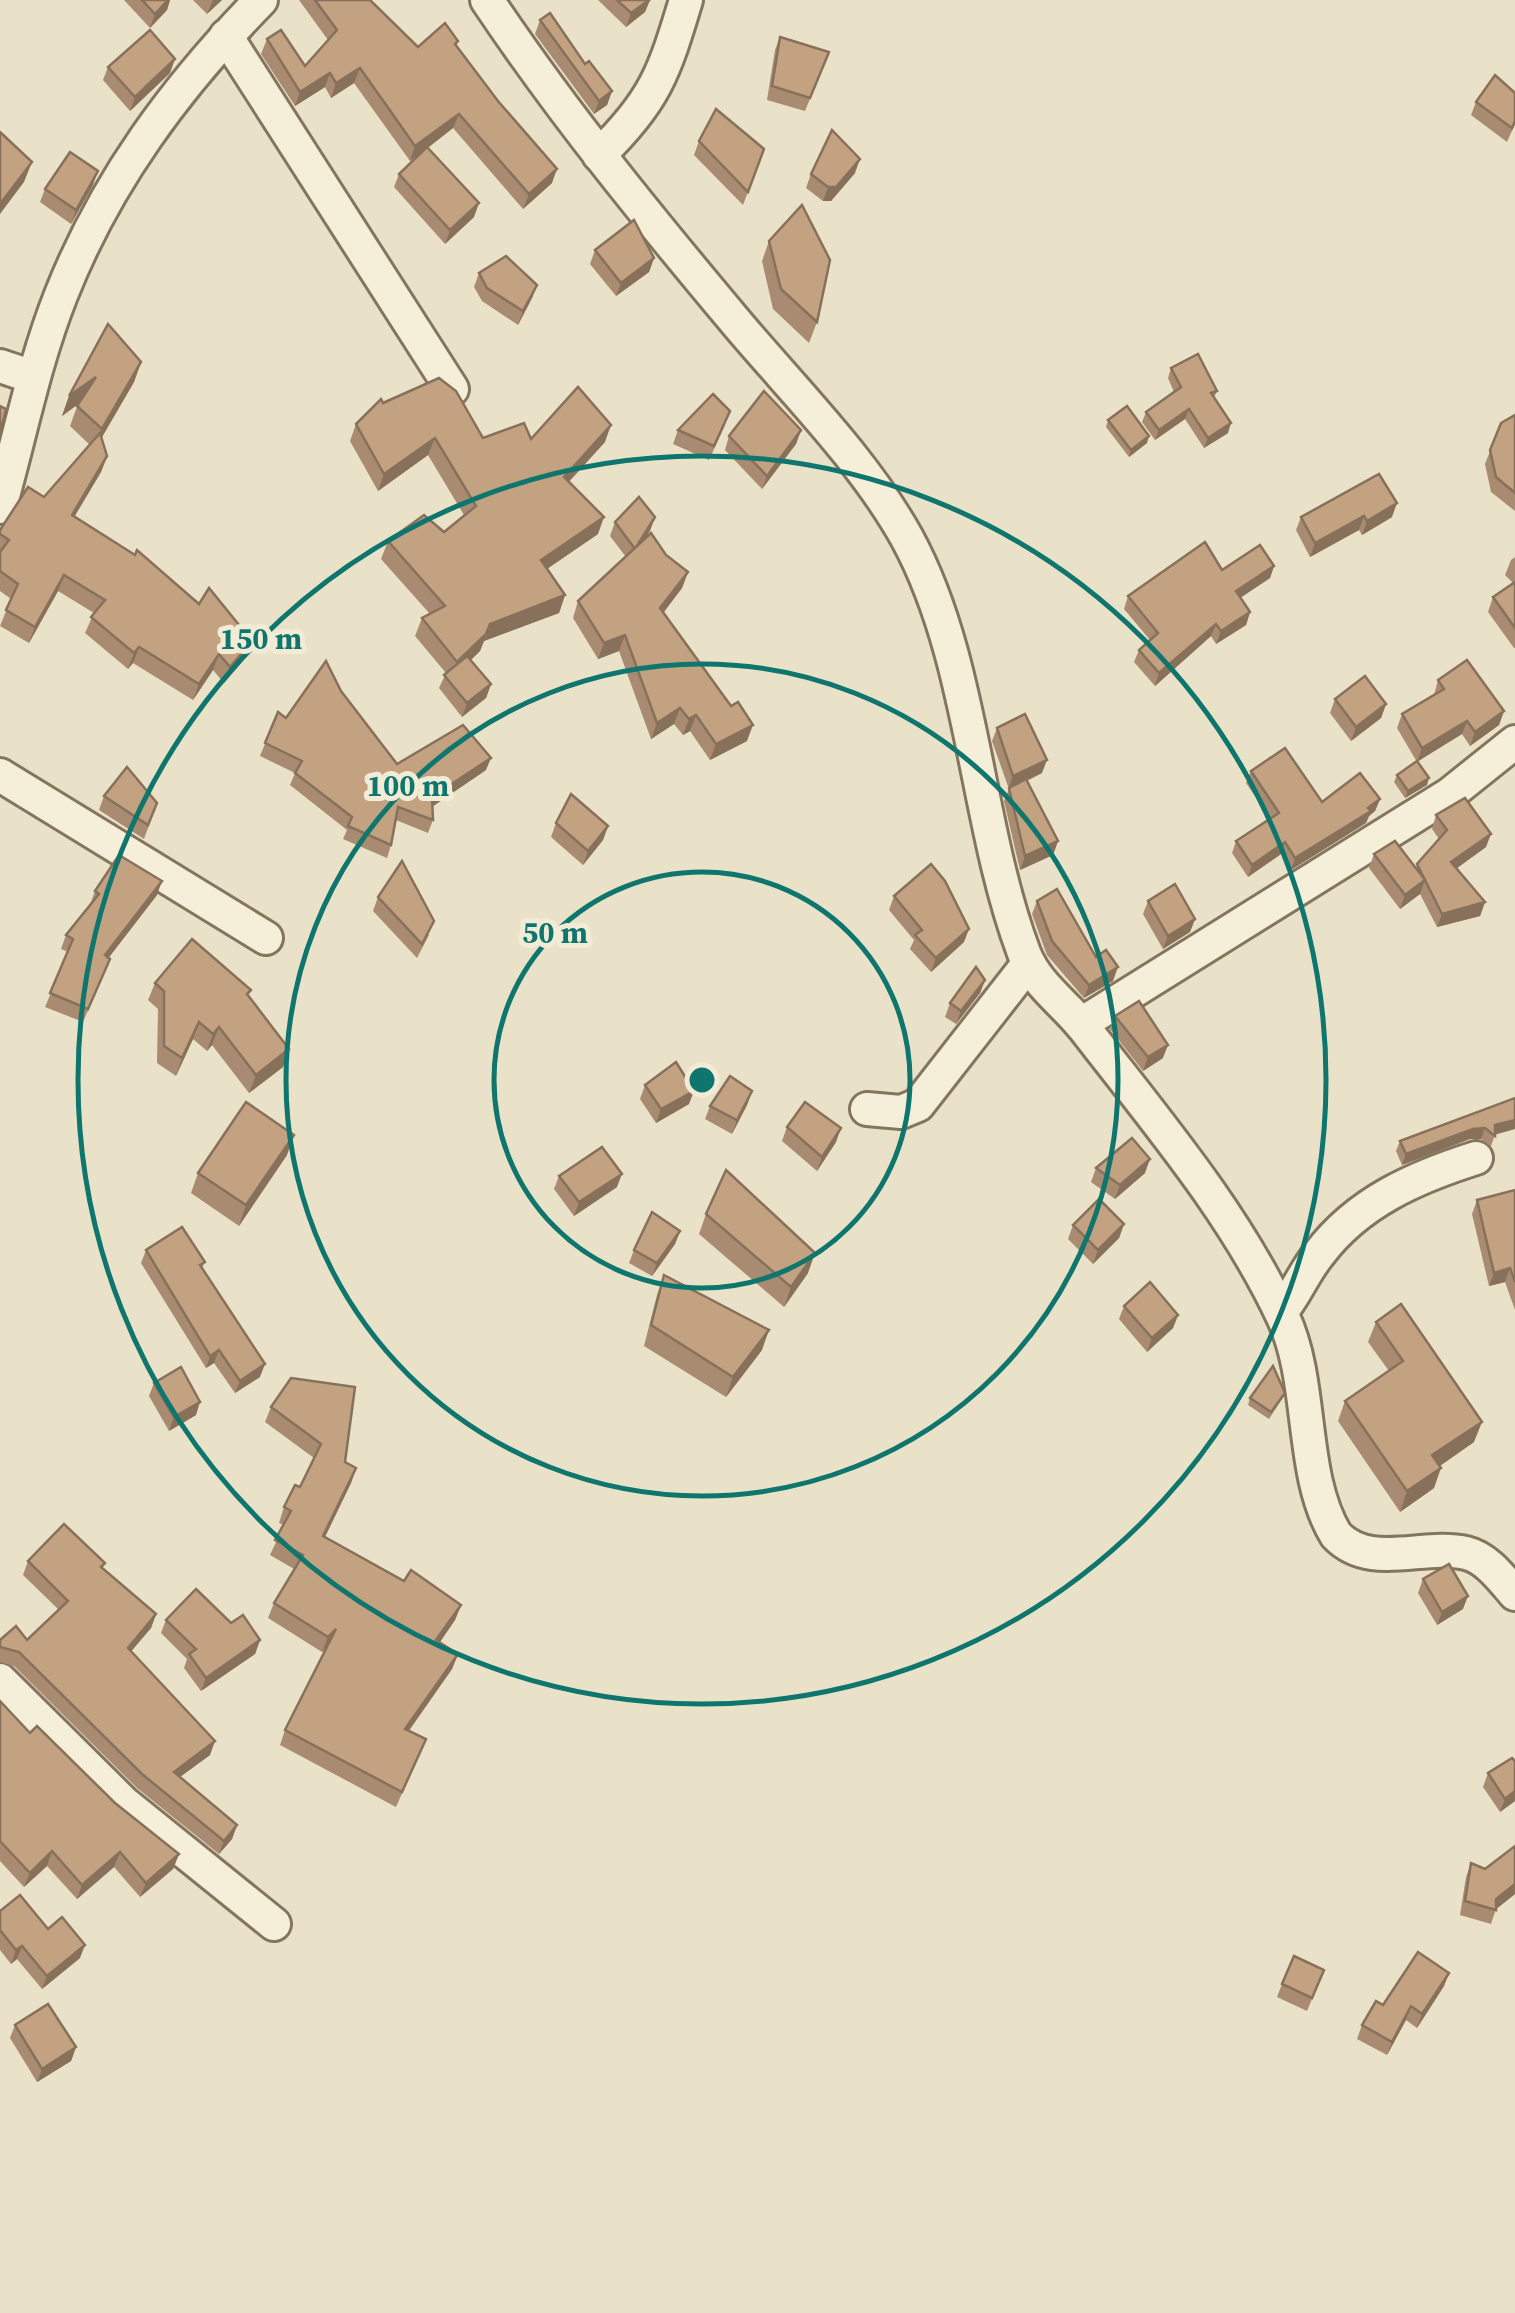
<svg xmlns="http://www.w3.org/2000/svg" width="1515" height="2313" font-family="'Source Serif 4',serif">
<rect width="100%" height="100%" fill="#eae2c8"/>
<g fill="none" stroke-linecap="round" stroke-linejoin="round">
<g stroke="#84755f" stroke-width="38">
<g id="minor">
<path d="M 487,0 C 564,115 651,221 740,327 C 797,394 864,461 907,538 C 974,661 975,823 1024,953 C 1037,986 1064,1002 1085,1029 C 1156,1121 1234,1212 1283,1317 C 1314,1383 1299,1474 1336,1535 C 1370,1571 1423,1543 1466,1553 C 1487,1558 1502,1579 1515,1594"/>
<polyline points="226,36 452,389"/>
<path d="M 599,155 C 655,101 664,73 686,0"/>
<polyline points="0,366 33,377"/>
<path d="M 0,507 C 20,436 34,363 61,295 C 106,181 176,87 261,0"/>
<polyline points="0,775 266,938"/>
<polyline points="1081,1024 1450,794 1515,742"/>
<polyline points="867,1109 901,1112 918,1105 1028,964"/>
<path d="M 1281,1312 C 1296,1294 1304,1272 1319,1254 C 1358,1202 1416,1177 1476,1158"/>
<polyline points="0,1680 124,1803 274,1924"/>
</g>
</g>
<use href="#minor" stroke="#f5efda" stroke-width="32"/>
</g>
<g fill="#a88b70">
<polygon points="124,0 170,0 167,10 150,28"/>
<polygon points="193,0 222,0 207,14"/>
<polygon points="299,0 370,0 418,47 458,41 456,46 552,183 523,209 453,128 428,148 474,217 445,244 394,187 399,174 421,152 410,161 354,83 331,98 325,87 295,106 261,54 267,39 305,66 328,40"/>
<polygon points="598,0 650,0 645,12 626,27"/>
<polygon points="540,20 612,91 607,105 594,114 535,34"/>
<polygon points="780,37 829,52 805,111 767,100 775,50"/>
<polygon points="108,67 170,73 130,111 103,80"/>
<polygon points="1515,93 1515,124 1507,142 1471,115 1476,102"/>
<polygon points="699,141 764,149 743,205 694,155"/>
<polygon points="855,173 831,201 823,201 806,188 811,174"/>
<polygon points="93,185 71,224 40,202 45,189"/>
<polygon points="769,241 817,322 809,343 773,309 762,261"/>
<polygon points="595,250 654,258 649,272 616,296 590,264"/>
<polygon points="479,273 537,285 532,298 518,325 482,301 474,287"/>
<polygon points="141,362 134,382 102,437 107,456 101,472 74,516 246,657 224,683 213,670 193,700 133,663 128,669 85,633 94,613 58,591 29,643 0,626 11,599 0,591 0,530 44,497 90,445 70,426 78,404 62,416 69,396"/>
<polygon points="1171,368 1217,391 1214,398 1228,433 1204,448 1185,419 1155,440 1142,422 1146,412 1174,392 1168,378"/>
<polygon points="383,403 483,438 605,442 569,482 598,534 547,569 565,595 559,613 484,641 480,651 471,660 491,684 486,698 462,717 439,688 446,673 415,636 422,618 430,614 381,559 388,541 444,532 464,515 428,455 378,491 350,441 356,424"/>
<polygon points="1515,415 1515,511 1491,492 1485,464 1501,423"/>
<polygon points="1108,420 1147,443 1129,457 1106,427"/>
<polygon points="725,425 709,460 673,444 678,430"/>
<polygon points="801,430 796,444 762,489 725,450 729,436"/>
<polygon points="655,517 646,538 666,555 688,572 682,588 663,612 747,741 710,760 690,731 683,735 674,724 651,739 619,651 598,659 573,618 578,601 626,557 610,536 615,522"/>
<polygon points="1301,517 1392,517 1362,535 1359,530 1310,557 1296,530"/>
<polygon points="1515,557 1515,648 1514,648 1488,612 1493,597 1513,583 1505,575 1511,560"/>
<polygon points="1274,566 1270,578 1240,598 1250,612 1246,625 1216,644 1211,636 1155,686 1134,662 1139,650 1150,640 1124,609 1128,596 1222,570"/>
<polygon points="1438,680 1504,711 1499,725 1470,746 1462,734 1417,761 1427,785 1405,798 1394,782 1397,775 1417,762 1397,728 1402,714 1434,695"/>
<polygon points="341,691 397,764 486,770 432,807 433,820 428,833 396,820 391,845 387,858 343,839 347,830 290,785 295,773 260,756 278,712 286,718"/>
<polygon points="1335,699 1386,704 1381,718 1351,741 1330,713"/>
<polygon points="997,728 1042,773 1027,781 1058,841 1053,855 1020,870 1004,801 1009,789 992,741"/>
<polygon points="1251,771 1322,802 1380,799 1375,811 1369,816 1366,823 1291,870 1281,854 1248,877 1232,853 1236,841 1270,818 1246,783"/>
<polygon points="104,796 157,803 144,839 99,810"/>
<polygon points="1436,815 1486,847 1457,868 1485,902 1480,916 1437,927 1420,894 1400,909 1369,868 1374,854 1415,868 1439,839 1432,829"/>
<polygon points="556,823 608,826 603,840 583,865 551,837"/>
<polygon points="95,891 157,895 108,958 110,959 105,972 83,1022 45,1007 68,952 61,949 66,935 90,905"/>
<polygon points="894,896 964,942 931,972 910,949 914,940 889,910"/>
<polygon points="378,897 429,935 417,958 373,911"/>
<polygon points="1037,901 1096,957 1113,981 1084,998 1047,955 1032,914"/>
<polygon points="1148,901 1195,919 1190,932 1163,949 1143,914"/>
<polygon points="985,980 980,993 956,1024 945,1017 950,1003"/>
<polygon points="155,983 248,996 289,1049 283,1067 249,1093 212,1045 207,1051 193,1039 176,1076 157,1063 158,1009 148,1000"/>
<polygon points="1115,1016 1163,1058 1143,1071 1110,1029"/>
<polygon points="645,1085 689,1104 656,1123 640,1099"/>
<polygon points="752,1091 747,1105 732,1134 705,1119 710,1106"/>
<polygon points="1515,1098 1495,1135 1491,1146 1481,1139 1470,1139 1402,1165 1396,1151 1400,1141"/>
<polygon points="787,1127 836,1142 817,1171 782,1141"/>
<polygon points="287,1155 239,1226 191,1193 198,1173"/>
<polygon points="1096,1168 1145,1173 1115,1199 1091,1182"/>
<polygon points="559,1176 617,1187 574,1216 554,1189"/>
<polygon points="1515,1190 1515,1310 1505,1282 1489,1286 1472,1214 1477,1200"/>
<polygon points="706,1214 808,1273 784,1307 699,1234"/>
<polygon points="1124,1224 1119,1238 1093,1264 1068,1239 1073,1225"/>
<polygon points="680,1231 675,1244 652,1276 629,1263 634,1250"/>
<polygon points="146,1250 205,1262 202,1268 260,1377 235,1393 214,1363 206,1368 141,1263"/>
<polygon points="664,1275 762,1350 726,1397 644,1346 657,1295"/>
<polygon points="1124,1306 1178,1315 1173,1328 1147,1352 1119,1319"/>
<polygon points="1376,1322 1474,1442 1440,1466 1434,1488 1400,1512 1338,1421 1345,1401 1389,1371 1368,1342"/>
<polygon points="291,1378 345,1462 356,1468 351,1483 325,1537 404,1581 461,1605 455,1620 440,1642 458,1654 452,1669 409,1731 426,1739 396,1807 280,1745 285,1730 326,1648 322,1652 268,1618 274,1603 294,1569 270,1555 284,1525 279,1523 284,1507 300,1487 314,1458 265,1422 271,1407"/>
<polygon points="154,1383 196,1415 169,1431 149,1396"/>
<polygon points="1250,1398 1282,1399 1269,1419 1248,1405"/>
<polygon points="28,1561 103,1568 156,1614 151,1628 131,1651 210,1755 180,1777 237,1825 232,1839 219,1854 137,1788 14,1666 0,1662 0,1640 27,1640 59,1610 23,1575"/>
<polygon points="1423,1579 1463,1609 1437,1625 1418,1593"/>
<polygon points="166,1620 231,1623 260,1640 255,1654 201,1691 184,1668 187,1659 161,1633"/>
<polygon points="0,1701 30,1733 179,1854 173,1869 140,1897 114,1867 77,1899 47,1866 24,1887 0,1861"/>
<polygon points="1515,1761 1515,1801 1500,1812 1483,1787 1488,1773"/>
<polygon points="1471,1863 1515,1894 1496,1909 1491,1924 1460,1915 1466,1877"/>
<polygon points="0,1911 48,1929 80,1958 42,1989 17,1959 11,1964 0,1950"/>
<polygon points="1324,1970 1307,2011 1277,1997 1282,1984"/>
<polygon points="1449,1973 1444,1986 1417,2028 1406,2020 1387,2055 1357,2039 1362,2025 1383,2005"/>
<polygon points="15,2025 76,2047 71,2061 37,2082 10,2038"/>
</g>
<g fill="#88715b">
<polygon points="168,0 170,0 167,10 150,28 155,14"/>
<polygon points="213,0 222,0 207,14"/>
<polygon points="650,0 645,12 626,27 631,13"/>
<polygon points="175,59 170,73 130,111 135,97"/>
<polygon points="360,68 354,83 331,98 336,83"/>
<polygon points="330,73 325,87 295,106 300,92"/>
<polygon points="612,91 607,105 594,114 599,101"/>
<polygon points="459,114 453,128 410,161 415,146"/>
<polygon points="860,159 855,173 831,201 823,201 828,187"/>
<polygon points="32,162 24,182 0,214 0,204"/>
<polygon points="557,169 552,183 523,209 529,194"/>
<polygon points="98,171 93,185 71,224 76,210"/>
<polygon points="479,203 474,217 445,244 450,230"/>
<polygon points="654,258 649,272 616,296 621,283"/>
<polygon points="537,285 532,298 518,325 523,311"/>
<polygon points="141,362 134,382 95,449 102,429"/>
<polygon points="96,377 88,397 62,416 69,396"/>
<polygon points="1189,409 1185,419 1155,440 1159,430"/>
<polygon points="1231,423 1228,433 1204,448 1208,438"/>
<polygon points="611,425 605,442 557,494 564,477"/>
<polygon points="801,430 796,444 762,489 767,476"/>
<polygon points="1149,436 1147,443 1129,457 1131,450"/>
<polygon points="435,438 428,455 378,491 384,474"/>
<polygon points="107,456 101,472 66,531 72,515"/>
<polygon points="1397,503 1392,517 1362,535 1367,521"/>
<polygon points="1364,516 1359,530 1310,557 1315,543"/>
<polygon points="604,517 598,534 535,577 541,560"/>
<polygon points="655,517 650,531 630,563 635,549"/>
<polygon points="1274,566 1270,578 1231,604 1236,591"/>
<polygon points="688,572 682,588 655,624 660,608"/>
<polygon points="64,575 58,591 29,643 35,627"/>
<polygon points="565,595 559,613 484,641 480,651 451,679 457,662 490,624"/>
<polygon points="1250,612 1246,625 1216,644 1221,631"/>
<polygon points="1216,624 1211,636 1155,686 1159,673"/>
<polygon points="625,635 619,651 598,659 604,643"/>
<polygon points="252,641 246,657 224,683 230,667"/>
<polygon points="139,647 133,663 128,669 134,653"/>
<polygon points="219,654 213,670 193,700 199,684"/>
<polygon points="491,684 486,698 462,717 467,703"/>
<polygon points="1386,704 1381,718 1351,741 1356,727"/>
<polygon points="680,708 674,724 651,739 657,723"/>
<polygon points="1504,711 1499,725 1470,746 1475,732"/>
<polygon points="696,715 690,731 683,735 689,719"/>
<polygon points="1467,721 1462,734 1417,762 1422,748"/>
<polygon points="753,725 747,741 710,760 716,744"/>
<polygon points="491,758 486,770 427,810 432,797"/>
<polygon points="1047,760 1042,773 1008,789 1013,776"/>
<polygon points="1429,778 1427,785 1405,798 1408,791"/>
<polygon points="1380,799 1375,811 1369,816 1366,823 1291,870 1295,858"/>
<polygon points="608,826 603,840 583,865 588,851"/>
<polygon points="1491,834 1486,847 1446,876 1451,862"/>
<polygon points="1058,841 1053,855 1020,870 1025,856"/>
<polygon points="1285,842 1281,854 1248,877 1252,865"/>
<polygon points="1425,880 1420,894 1400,909 1405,895"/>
<polygon points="162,881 157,895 100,969 105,955"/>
<polygon points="1485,902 1480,916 1437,927 1442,914"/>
<polygon points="1195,919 1190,932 1163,949 1168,936"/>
<polygon points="969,929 964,942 931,972 936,958"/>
<polygon points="1118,967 1113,981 1084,998 1089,985"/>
<polygon points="985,980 980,993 956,1024 961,1011"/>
<polygon points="199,1022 193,1039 176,1076 182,1058"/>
<polygon points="219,1027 212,1045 207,1051 213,1034"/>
<polygon points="1168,1045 1163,1058 1143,1071 1148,1057"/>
<polygon points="289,1049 283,1067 249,1093 256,1075"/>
<polygon points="694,1091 689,1104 656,1123 661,1109"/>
<polygon points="752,1091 747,1105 732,1134 737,1120"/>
<polygon points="1515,1120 1515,1129 1494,1135 1495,1125"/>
<polygon points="841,1128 836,1142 817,1171 822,1157"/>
<polygon points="1485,1128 1481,1139 1470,1139 1402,1165 1406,1154 1473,1129"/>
<polygon points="294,1135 287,1155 239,1226 246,1205"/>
<polygon points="1150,1159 1145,1173 1115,1199 1120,1185"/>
<polygon points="622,1174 617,1187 574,1216 579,1202"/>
<polygon points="1124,1224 1119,1238 1093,1264 1098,1250"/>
<polygon points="680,1231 675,1244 652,1276 657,1263"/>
<polygon points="815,1253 808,1273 784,1307 791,1287"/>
<polygon points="1510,1268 1505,1282 1489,1286 1494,1273"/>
<polygon points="1178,1315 1173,1328 1147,1352 1152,1338"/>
<polygon points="769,1330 762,1350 726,1397 733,1377"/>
<polygon points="219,1350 214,1363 206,1368 210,1356"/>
<polygon points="265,1364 260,1377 235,1393 240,1381"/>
<polygon points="200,1402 196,1415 169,1431 174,1417"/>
<polygon points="1482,1422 1474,1442 1425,1476 1432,1455"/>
<polygon points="356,1468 351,1483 318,1551 323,1536"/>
<polygon points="1441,1468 1434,1488 1400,1512 1407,1491"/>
<polygon points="1468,1596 1463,1609 1437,1625 1442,1612"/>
<polygon points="461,1605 455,1620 431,1655 436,1640"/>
<polygon points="156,1614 151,1628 123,1661 128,1648"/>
<polygon points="336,1629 330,1644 322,1652 328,1637"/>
<polygon points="260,1640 255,1654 201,1691 206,1678"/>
<polygon points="458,1654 452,1669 399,1744 405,1729"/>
<polygon points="215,1741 210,1755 169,1785 174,1772"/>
<polygon points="1515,1791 1515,1801 1500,1812 1505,1799"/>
<polygon points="237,1825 232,1839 219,1854 224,1841"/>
<polygon points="52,1851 47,1866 24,1887 30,1873"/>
<polygon points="120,1852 114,1867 77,1899 82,1885"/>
<polygon points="179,1854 173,1869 140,1897 146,1883"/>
<polygon points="1515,1884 1515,1894 1495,1910 1496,1899"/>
<polygon points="85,1945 80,1958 42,1989 47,1976"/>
<polygon points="22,1946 17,1959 11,1964 16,1950"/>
<polygon points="1449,1973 1444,1986 1417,2028 1422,2014"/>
<polygon points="1411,2006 1406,2020 1387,2055 1392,2042"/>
<polygon points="76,2047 71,2061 37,2082 42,2069"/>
</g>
<g fill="#c3a282" stroke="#88715b" stroke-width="2.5">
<polygon points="142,0 168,0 155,14"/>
<polygon points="315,0 370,0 418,47 445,23 458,41 455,44 498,101 557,169 529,194 459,114 415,146 360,68 336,83 330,73 300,92 267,39 281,30 305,66 337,30"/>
<polygon points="617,0 649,0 631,13"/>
<polygon points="550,13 585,64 589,61 612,91 599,101 540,20"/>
<polygon points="150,30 175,59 135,97 108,67"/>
<polygon points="780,37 829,52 810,98 772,86"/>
<polygon points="1495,75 1515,93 1515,121 1512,128 1476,102"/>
<polygon points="716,109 764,149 748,192 699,141"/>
<polygon points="832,130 860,159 836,187 828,187 811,174"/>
<polygon points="0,132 32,162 0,204"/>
<polygon points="427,147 479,203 450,230 399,174"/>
<polygon points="70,152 98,171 76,210 45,189"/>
<polygon points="802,205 830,260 817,322 781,289 769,241"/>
<polygon points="634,220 654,258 621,283 595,250"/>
<polygon points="506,256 537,285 523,311 487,288 479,273"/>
<polygon points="108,324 141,362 102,429 77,406 96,377 69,396"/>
<polygon points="1198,354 1217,391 1211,393 1231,423 1208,438 1189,409 1159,430 1146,412 1181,387 1171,368"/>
<polygon points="439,378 456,391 483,438 524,423 531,439 578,387 611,425 564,477 604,517 541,560 565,595 490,624 486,634 457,662 422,618 445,606 388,541 424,515 444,532 476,506 435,438 384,474 356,424 381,399 383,403"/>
<polygon points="764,391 801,430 767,476 729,436"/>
<polygon points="713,394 730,411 714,446 678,430"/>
<polygon points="0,406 6,409 0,434"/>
<polygon points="1127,406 1149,436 1131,450 1108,420"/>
<polygon points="1515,415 1515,493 1496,477 1490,450 1501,423"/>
<polygon points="100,433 107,456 72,515 135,555 137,550 199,604 209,588 252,641 230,667 219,654 199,684 139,647 134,653 91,617 105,600 64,575 35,627 6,610 18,584 0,571 0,552 9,540 0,534 0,530 28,487 44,497"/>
<polygon points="1379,474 1397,503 1367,521 1364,516 1315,543 1301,517"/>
<polygon points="639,497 655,517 635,549 615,522"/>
<polygon points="651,533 666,555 688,572 660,608 731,706 738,702 753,725 716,744 696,715 689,719 680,708 657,723 625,635 604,643 578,601"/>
<polygon points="1205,542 1222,570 1260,545 1274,566 1236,591 1250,612 1221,631 1216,624 1159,673 1139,650 1158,633 1128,596"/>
<polygon points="1515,582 1515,628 1493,597"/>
<polygon points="467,656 491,684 467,703 444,675"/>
<polygon points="1467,660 1504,711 1475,732 1467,721 1422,748 1402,714 1444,689 1438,680"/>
<polygon points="326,661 341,691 397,764 463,725 491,758 432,797 433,820 398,807 391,845 348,826 352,817 295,773 302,761 265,743 278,712 286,718"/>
<polygon points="1365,676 1386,704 1356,727 1335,699"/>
<polygon points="1025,714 1047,760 1013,776 997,728"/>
<polygon points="1285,748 1322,802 1360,773 1380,799 1368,808 1371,811 1295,858 1285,842 1252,865 1236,841 1279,813 1251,771"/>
<polygon points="1417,761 1429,778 1408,791 1397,775"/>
<polygon points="127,767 157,803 148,825 104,796"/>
<polygon points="1026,779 1058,841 1025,856 1009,788"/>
<polygon points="571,794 608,826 588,851 556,823"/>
<polygon points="1465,798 1491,834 1451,862 1485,902 1442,914 1417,864 1447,830 1436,815"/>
<polygon points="1395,841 1425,880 1405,895 1374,854"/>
<polygon points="119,855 162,881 105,955 110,959 88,1009 50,993 73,939 66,935 99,894 95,891"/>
<polygon points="402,861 434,921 422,944 378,897"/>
<polygon points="931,864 945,881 969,929 936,958 915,935 922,930 894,896"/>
<polygon points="1175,884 1195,919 1168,936 1148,901"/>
<polygon points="1057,889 1096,957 1106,950 1118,967 1089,985 1052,941 1037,901"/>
<polygon points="192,939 251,990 247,994 289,1049 256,1075 219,1027 213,1034 199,1022 182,1058 164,1046 164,991 155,983"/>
<polygon points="976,967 985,980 961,1011 950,1003"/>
<polygon points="1139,1001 1168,1045 1148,1057 1115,1016"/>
<polygon points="676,1062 694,1091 661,1109 645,1085"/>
<polygon points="730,1076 752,1091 737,1120 710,1106"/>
<polygon points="1515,1098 1515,1120 1495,1125 1495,1136 1485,1128 1473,1129 1406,1154 1400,1141"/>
<polygon points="246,1102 294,1135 246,1205 198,1173"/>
<polygon points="805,1102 841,1128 822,1157 787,1127"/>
<polygon points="1132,1138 1150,1159 1120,1185 1096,1168"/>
<polygon points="602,1147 622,1174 579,1202 559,1176"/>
<polygon points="726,1170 815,1253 791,1287 706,1214"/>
<polygon points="1515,1190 1515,1282 1510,1268 1494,1273 1477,1200"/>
<polygon points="1099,1199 1124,1224 1098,1250 1073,1225"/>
<polygon points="652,1212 680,1231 657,1263 634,1250"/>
<polygon points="182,1227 205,1262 200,1265 265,1364 240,1381 219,1350 210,1356 146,1250"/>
<polygon points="664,1275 769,1330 733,1377 651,1325"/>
<polygon points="1150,1282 1178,1315 1152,1338 1124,1306"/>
<polygon points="1401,1304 1482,1422 1432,1455 1441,1468 1407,1491 1345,1401 1403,1361 1376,1322"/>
<polygon points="1273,1366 1285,1393 1271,1412 1250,1398"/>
<polygon points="181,1367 200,1402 174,1417 154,1383"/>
<polygon points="291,1378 355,1387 345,1462 356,1468 323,1536 404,1581 411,1570 461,1605 436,1640 458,1654 405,1729 426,1739 402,1792 285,1730 336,1629 328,1637 274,1603 303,1555 275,1540 291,1511 284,1507 295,1485 300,1487 321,1444 271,1407"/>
<polygon points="64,1524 105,1563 101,1567 156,1614 128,1648 215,1741 174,1772 237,1825 224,1841 142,1774 19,1652 0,1647 0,1640 16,1626 27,1640 68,1601 28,1561"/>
<polygon points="1449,1564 1468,1596 1442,1612 1423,1579"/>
<polygon points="196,1589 231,1623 243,1615 260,1640 206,1678 189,1654 196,1649 166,1620"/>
<polygon points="0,1701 30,1733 37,1726 115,1803 179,1854 146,1883 120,1852 82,1885 52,1851 30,1873 0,1841"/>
<polygon points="1512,1758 1515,1761 1515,1791 1505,1799 1488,1773"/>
<polygon points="1515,1846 1515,1884 1496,1899 1496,1910 1465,1901 1471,1863 1485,1869"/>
<polygon points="20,1895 48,1929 62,1917 85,1945 47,1976 22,1946 16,1950 0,1930 0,1911"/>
<polygon points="1418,1952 1449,1973 1422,2014 1411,2006 1392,2042 1362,2025 1376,2001 1383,2005"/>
<polygon points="1294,1956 1324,1970 1312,1998 1282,1984"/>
<polygon points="48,2004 76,2047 42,2069 15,2025"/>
</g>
<g fill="none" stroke="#0f766e" stroke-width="5">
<circle cx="702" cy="1080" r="208"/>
<circle cx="702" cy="1080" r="416"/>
<circle cx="702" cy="1080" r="624"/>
</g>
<circle cx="702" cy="1080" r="15" fill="#0f766e" stroke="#f2ecd7" stroke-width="5"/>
<g font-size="30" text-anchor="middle" font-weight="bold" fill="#0f766e" stroke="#f2ecd7" stroke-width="10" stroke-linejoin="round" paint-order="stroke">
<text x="261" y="649">150 m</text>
<text x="408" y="796">100 m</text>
<text x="555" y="943">50 m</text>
</g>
</svg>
